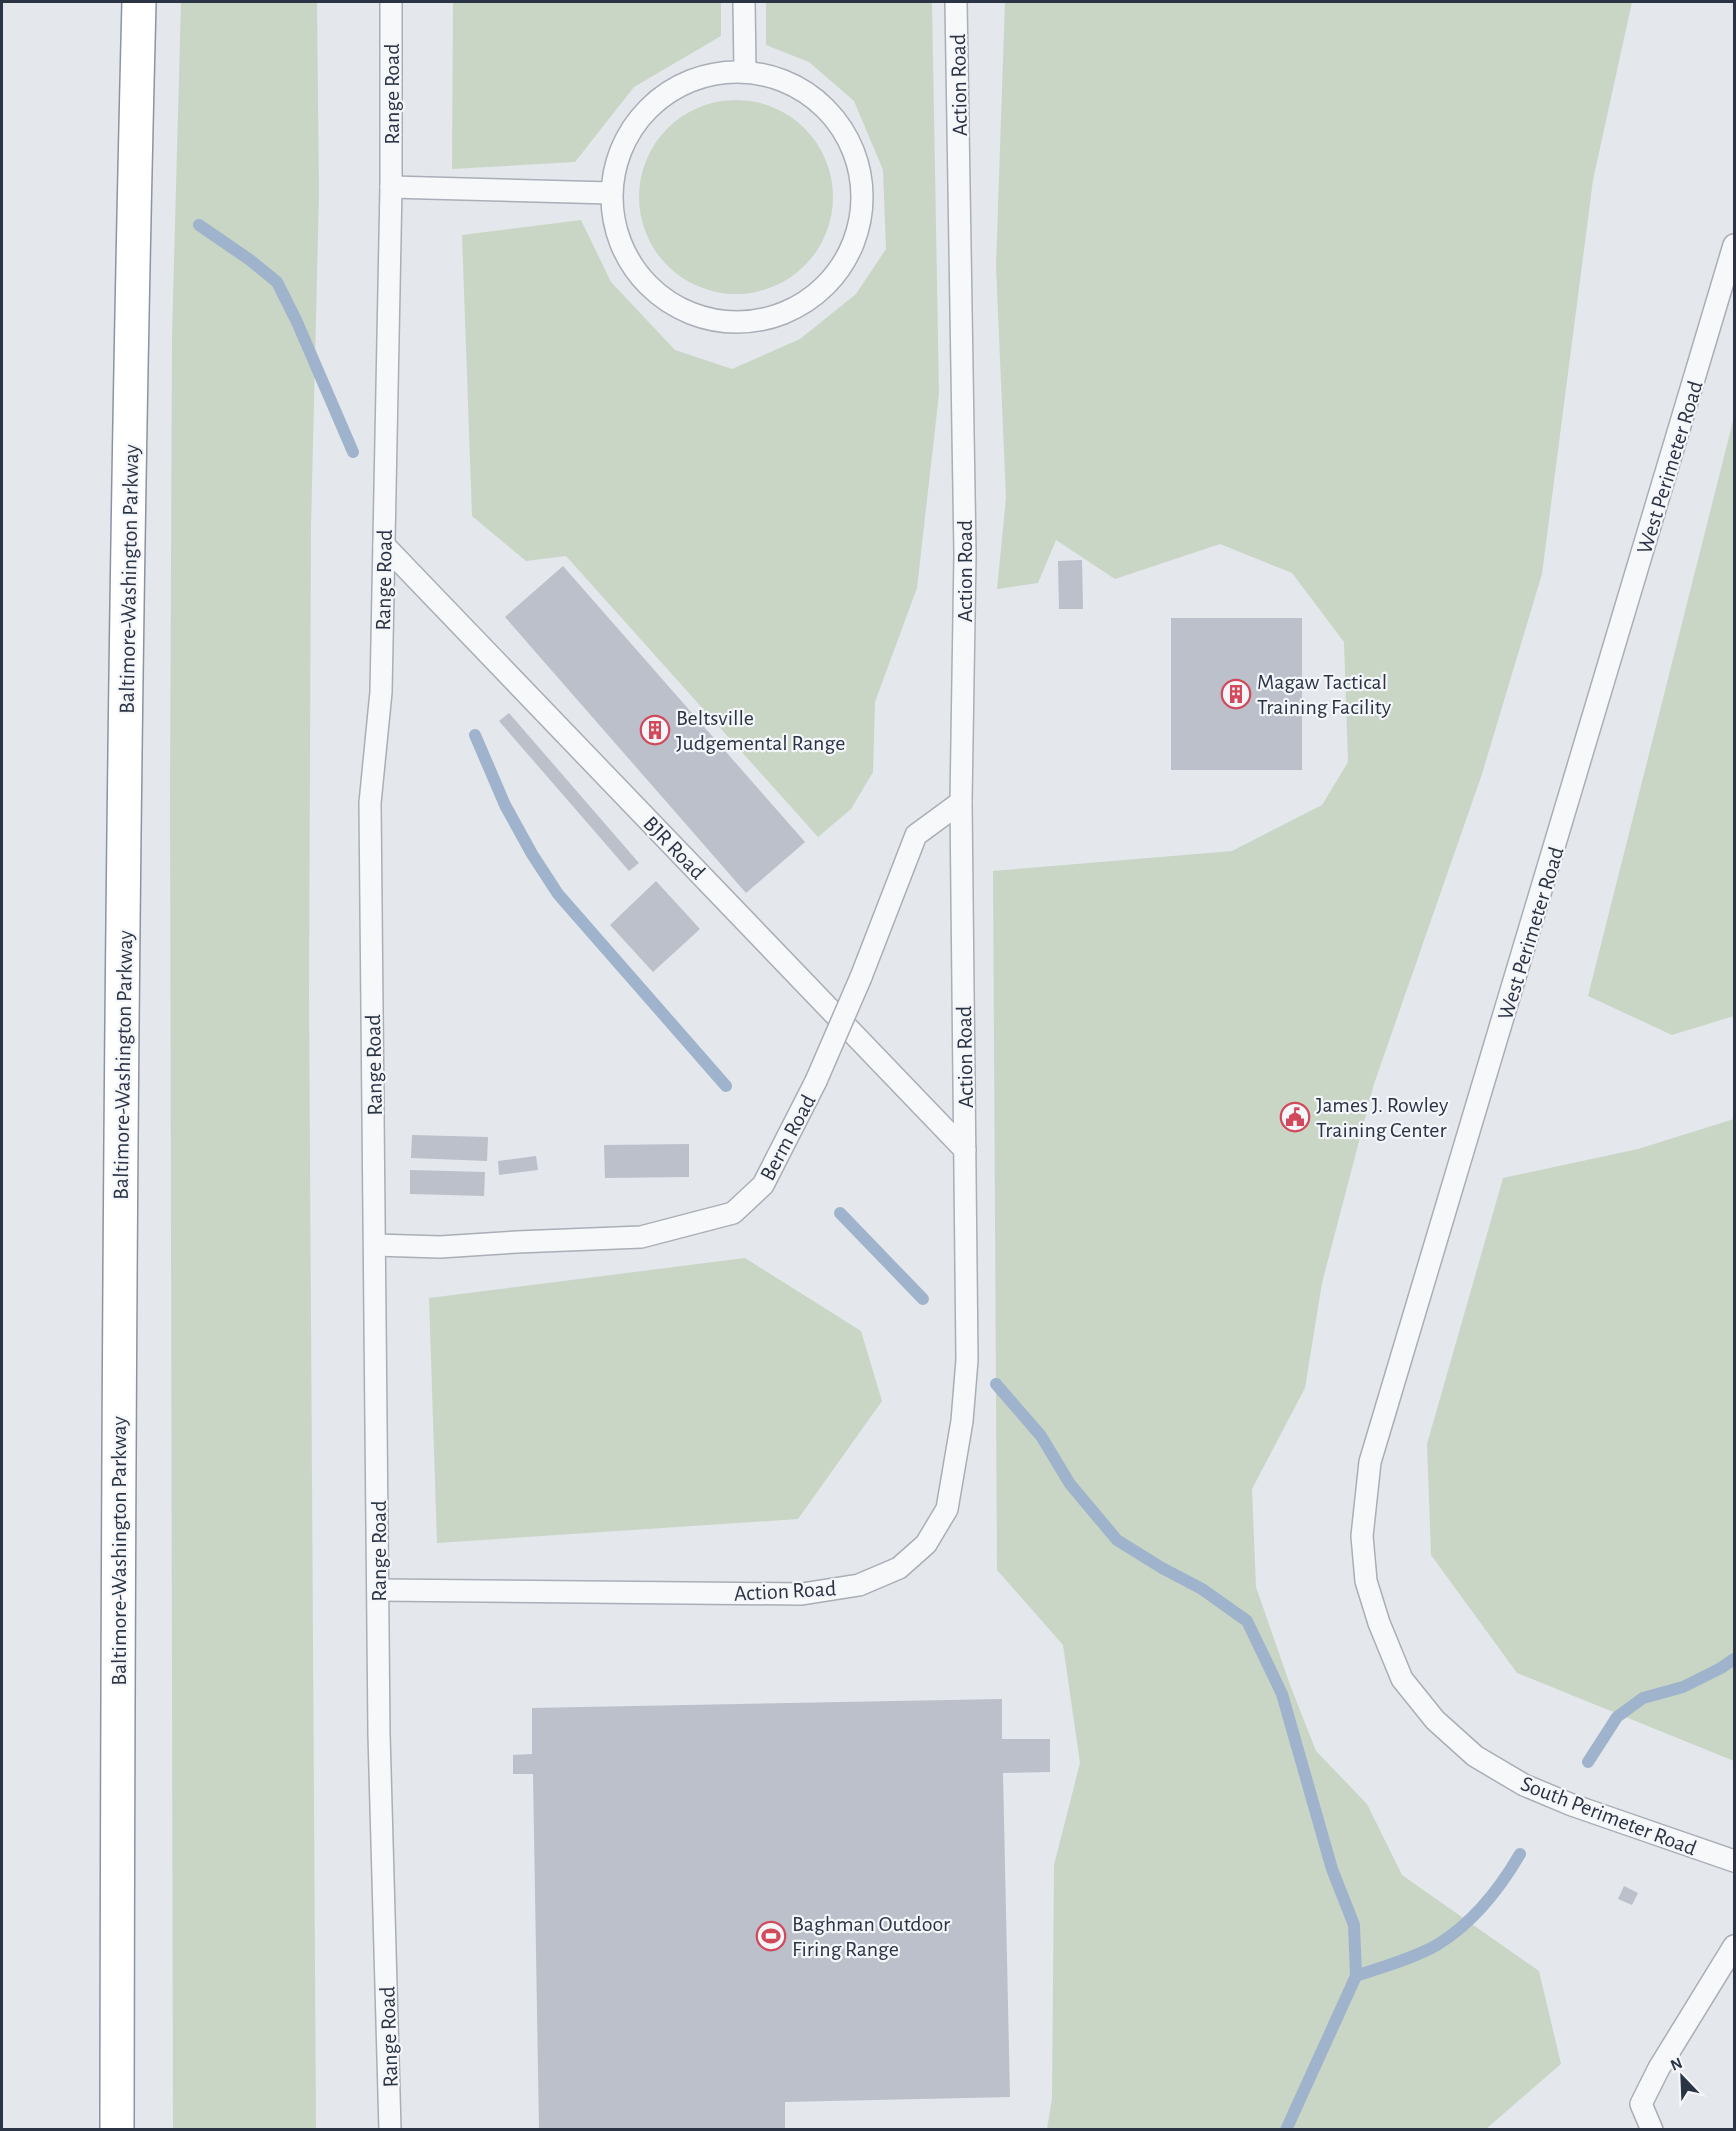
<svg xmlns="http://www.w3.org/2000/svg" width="1736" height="2131" font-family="'Alegreya Sans',sans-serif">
<rect width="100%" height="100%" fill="#e4e7ec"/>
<g fill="#c9d6c5">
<polygon points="181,2 317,2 319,194 311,527 309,994 316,2129 173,2129 170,794 172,335"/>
<polygon points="453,2 721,2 721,36 634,87 575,162 452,169"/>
<polygon points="766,2 932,2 939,394 917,588 875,702 873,772 851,809 818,837 566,556 526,561 472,516 462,235 581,220 611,282 675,350 732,369 800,339 856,294 886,249 883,170 854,101 809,62 766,45"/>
<polygon points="1005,2 1632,2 1593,180 1542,574 1482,774 1374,1084 1322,1283 1305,1388 1252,1489 1256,1587 1289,1682 1316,1751 1367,1804 1402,1875 1539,1971 1561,2064 1486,2129 1047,2129 1052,2099 1054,1865 1080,1763 1063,1645 997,1570 993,871 1232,851 1322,805 1348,762 1344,642 1292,573 1220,544 1115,579 1056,540 1038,583 997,589 1006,498 996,266"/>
<circle cx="736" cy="197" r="97"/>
<polygon points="1734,417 1734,1016 1672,1035 1588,996"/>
<polygon points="1734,1119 1734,1761 1517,1673 1431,1555 1427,1444 1503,1178 1638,1149"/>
<polygon points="745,1258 861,1331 882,1401 798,1519 437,1543 429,1298"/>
</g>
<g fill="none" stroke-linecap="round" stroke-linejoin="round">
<g stroke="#9fb4cc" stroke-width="12">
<polyline points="199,225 250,260 277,282 297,322 353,452"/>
<polyline points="475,735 505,805 532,854 558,894 726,1086"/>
<polyline points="840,1213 923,1299"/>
<polyline points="996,1384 1041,1436 1070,1484 1117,1540 1162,1568 1202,1589 1247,1621 1282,1694 1332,1869 1354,1925 1356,1976 1286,2130"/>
<polyline points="1588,1762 1617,1717 1643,1698 1683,1687 1721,1668 1734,1659"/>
<path d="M 1356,1976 C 1382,1967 1412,1959 1437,1945 C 1473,1923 1499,1890 1520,1854"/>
</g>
</g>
<g fill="#bbc0ca">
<polygon points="1082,560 1083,609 1059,609 1058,561"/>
<polygon points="563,566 805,842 746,893 505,617"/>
<rect x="1171" y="618" width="131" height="152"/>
<polygon points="509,713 639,863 629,871 499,721"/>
<polygon points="656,881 700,929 653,972 610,925"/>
<polygon points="412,1135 488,1137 487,1161 411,1158"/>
<polygon points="689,1144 689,1177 605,1178 604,1145"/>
<polygon points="536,1156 538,1170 499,1175 498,1161"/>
<polygon points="410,1170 485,1172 484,1196 410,1194"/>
<polygon points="1002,1699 1002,1739 1050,1739 1050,1772 1003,1773 1010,2097 785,2102 785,2130 539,2130 533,1774 513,1774 513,1755 532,1754 532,1708"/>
<polygon points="1624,1886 1638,1893 1632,1905 1618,1899"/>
</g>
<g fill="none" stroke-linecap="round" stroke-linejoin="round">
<g stroke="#a9aeb7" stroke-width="24">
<g id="lane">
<polyline points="744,2 745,71"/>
<circle cx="737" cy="197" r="125"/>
<polyline points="391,187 610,193"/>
<polyline points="1734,245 1370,1462 1362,1536 1366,1581 1379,1623 1402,1679 1435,1720 1475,1756 1524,1785 1572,1805 1734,1861"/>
<polyline points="384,545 965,1150"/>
<polyline points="861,977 916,835 961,802"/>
<polyline points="375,1245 440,1247 517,1242 641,1237 733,1213 763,1185 816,1081"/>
<polyline points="378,1590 802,1594 859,1585 899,1568 926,1544 947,1509 962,1421 967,1360 961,802 965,554 956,2"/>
<polyline points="390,2130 379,1734 370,803 381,692 391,187 391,2"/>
<polyline points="1652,2130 1641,2104 1659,2068 1734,1946"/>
</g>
</g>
<g stroke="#8b94a3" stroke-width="36">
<path id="highway" d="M 117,2130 C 118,1420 121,711 139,2"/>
</g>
<use href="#lane" stroke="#f7f8fa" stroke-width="21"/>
<use href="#highway" stroke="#fff" stroke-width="33"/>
<g stroke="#a9aeb7" stroke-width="24" stroke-linecap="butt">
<polyline id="lane-bridge" points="816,1081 861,977"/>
</g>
<use href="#lane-bridge" stroke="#f7f8fa" stroke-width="21"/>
</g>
<defs>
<g id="building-ring" transform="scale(1.5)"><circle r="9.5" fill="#f4f6f9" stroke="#d1495b" stroke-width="1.5"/><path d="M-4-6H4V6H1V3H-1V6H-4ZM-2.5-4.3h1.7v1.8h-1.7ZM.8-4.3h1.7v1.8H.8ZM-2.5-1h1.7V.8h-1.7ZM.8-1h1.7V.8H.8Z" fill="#d1495b"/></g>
<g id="civic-ring" transform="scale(1.5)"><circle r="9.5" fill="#f4f6f9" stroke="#d1495b" stroke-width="1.5"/><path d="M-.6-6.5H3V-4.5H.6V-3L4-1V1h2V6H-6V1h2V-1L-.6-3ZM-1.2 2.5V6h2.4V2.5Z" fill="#d1495b"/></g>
<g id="stadium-ring" transform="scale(1.5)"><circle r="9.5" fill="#f4f6f9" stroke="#d1495b" stroke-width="1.5"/><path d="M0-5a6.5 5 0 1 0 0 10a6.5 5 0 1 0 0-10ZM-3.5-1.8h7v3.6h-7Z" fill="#d1495b"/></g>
</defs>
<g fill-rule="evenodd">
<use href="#building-ring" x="1236" y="694"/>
<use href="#building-ring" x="655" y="730"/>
<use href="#civic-ring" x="1295" y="1117"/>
<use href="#stadium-ring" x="771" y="1936"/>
</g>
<g text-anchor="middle" stroke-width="4.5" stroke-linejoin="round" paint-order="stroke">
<g font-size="22" fill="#2b3445" stroke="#f4f6f9">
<text transform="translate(958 85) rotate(-91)" y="8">Action Road</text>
<text transform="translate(391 94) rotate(-90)" y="8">Range Road</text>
<text transform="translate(1669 467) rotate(-73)" y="8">West Perimeter Road</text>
<text transform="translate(964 571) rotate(-90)" y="8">Action Road</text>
<text transform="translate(128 579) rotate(-89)" y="8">Baltimore-Washington Parkway</text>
<text transform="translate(383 580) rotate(-89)" y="8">Range Road</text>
<text transform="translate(675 847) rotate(46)" y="8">BJR Road</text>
<text transform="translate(1530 933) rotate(-73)" y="8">West Perimeter Road</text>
<text transform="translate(964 1057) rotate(-91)" y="8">Action Road</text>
<text transform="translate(122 1065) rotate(-89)" y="8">Baltimore-Washington Parkway</text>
<text transform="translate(373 1065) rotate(-91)" y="8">Range Road</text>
<text transform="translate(787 1137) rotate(-62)" y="8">Berm Road</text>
<text transform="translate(118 1551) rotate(-90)" y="8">Baltimore-Washington Parkway</text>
<text transform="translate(378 1551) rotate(-90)" y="8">Range Road</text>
<text transform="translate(785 1590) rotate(-3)" y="8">Action Road</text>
<text transform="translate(1609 1815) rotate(21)" y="8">South Perimeter Road</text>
<text transform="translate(388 2037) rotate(-92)" y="8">Range Road</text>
</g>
<g font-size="22" fill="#2b3445" stroke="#f4f6f9" text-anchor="start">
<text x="1257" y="689">Magaw Tactical<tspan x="1257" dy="25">Training Facility</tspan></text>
<text x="676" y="725">Beltsville<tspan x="676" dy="25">Judgemental Range</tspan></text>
<text x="1316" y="1112">James J. Rowley<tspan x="1316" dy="25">Training Center</tspan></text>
<text x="792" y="1931">Baghman Outdoor<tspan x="792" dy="25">Firing Range</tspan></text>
</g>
</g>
<rect width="1736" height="2131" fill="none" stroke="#2b3445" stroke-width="6"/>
<g transform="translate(1682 2077) rotate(337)" stroke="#f4f6f9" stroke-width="4.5" paint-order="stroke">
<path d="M0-4.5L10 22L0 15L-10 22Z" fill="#2b3445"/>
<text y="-9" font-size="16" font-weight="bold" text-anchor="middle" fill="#2b3445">N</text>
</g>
</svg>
